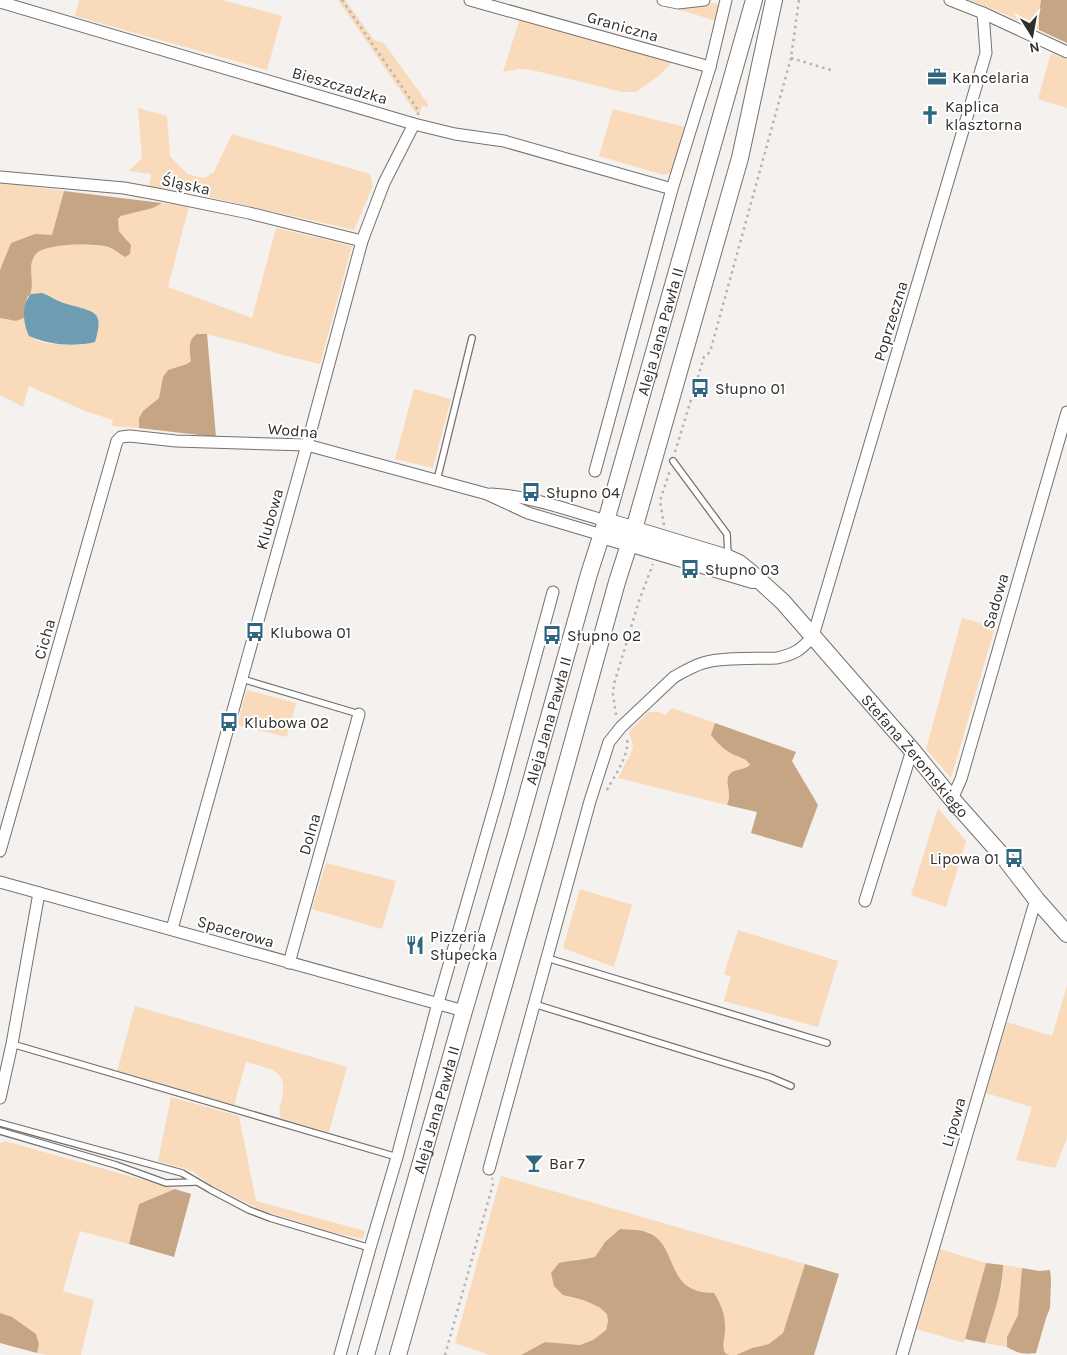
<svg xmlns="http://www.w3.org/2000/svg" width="1067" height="1355" font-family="Karla,sans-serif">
<rect width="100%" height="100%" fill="#f4f1ee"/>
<g fill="#f9daba">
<polygon points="79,0 222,0 282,16 267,70 75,16"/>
<polygon points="338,0 345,0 374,40 384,43 428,104 428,107 422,106 419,114 416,113"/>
<polygon points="970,0 1041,0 1039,14 1039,30 1007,15"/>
<polygon points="714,3 719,4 720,6 716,21 674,8"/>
<polygon points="520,18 673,62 657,77 636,92 623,92 532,70 519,69 503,72"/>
<polygon points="1051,53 1067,60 1067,108 1038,99"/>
<polygon points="138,108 167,116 170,156 187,174 204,178 214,172 232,134 370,174 373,186 354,230 178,190 149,187 151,174 129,171 142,158"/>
<polygon points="613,109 685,127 671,173 664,175 599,156"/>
<polygon points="0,182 64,191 52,236 35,234 0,270"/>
<path d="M 162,203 L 189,206 L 168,287 L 252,318 L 276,228 L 352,246 L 320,364 L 271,352 L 271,351 L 207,334 L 197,334 L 190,343 L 191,361 L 187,364 L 168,370 L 163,377 L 159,398 L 143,411 L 139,418 L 139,428 L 112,426 L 113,420 L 85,411 L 29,386 L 23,407 L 0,395 L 0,318 L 16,321 L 24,318 C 25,323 25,332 30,336 C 41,346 71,345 84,345 L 90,310 C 82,308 73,306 66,304 C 52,299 47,291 31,294 C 32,285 30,262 34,255 C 44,241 91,244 106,247 C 110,248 113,250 117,251 L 128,240 L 119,231 L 118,220 L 121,216 L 153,208 Z"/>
<polygon points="414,389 451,399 433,468 395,459"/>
<polygon points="962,618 995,627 951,778 926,749"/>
<polygon points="247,690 296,703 287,737 237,725"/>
<polygon points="672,708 715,723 711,735 749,763 750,766 745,769 738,770 727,805 618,778 632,751 633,746 629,732 648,712 659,712 665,715"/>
<polygon points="938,808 966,841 946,907 911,895"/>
<polygon points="326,863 396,881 382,929 312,909"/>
<polygon points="580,889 632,905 614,967 563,948"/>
<polygon points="738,930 838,961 818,1027 724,1001 731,977 724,974"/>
<polygon points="1067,986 1067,1138 1055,1168 1016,1160 1032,1107 986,1093 1007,1022 1052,1036"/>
<path d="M 135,1006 L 347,1067 L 329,1132 L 281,1118 C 278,1111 280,1105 282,1098 C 289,1069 269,1069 246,1062 L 234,1105 L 117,1071 Z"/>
<polygon points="171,1097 239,1116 256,1201 365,1231 363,1239 331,1232 263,1211 226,1193 208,1183 192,1171 158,1161"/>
<path d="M 5,1141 L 175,1189 L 139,1204 L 129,1244 L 80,1231 L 63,1291 L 94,1300 L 81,1355 L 46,1355 L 37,1353 L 39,1344 C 28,1332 18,1317 0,1313 L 0,1143 Z"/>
<polygon points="501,1176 805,1264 783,1333 770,1344 752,1348 736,1355 729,1355 725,1353 723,1347 725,1334 714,1293 696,1291 684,1285 671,1264 668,1255 649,1232 620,1229 605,1242 595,1257 585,1259 574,1259 568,1297 583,1300 599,1307 607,1314 608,1321 606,1330 593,1340 580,1345 545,1342 521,1355 489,1355 455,1343"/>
<polygon points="940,1249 986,1263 964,1343 917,1329"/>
<polygon points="1003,1265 1022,1268 1018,1315 1007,1337 1007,1347 985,1343 1002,1286"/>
</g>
<g fill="#c6a584">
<polygon points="1041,0 1067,0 1067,43 1039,30 1039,14"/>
<path d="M 64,191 L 162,203 L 153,208 L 121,216 L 118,219 L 119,231 L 131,245 L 130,254 L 125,257 C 120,254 114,249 108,247 C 95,243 45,243 36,254 C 27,264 34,280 31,292 C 30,298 30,293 27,298 C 25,304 25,312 24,318 L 16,321 L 0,318 L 0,270 L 11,243 L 35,234 L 52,235 Z"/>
<path d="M 197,334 L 207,334 L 216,437 L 139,428 L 139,418 L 143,411 L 159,398 L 163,377 L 168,370 L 187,364 L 191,361 C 190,351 187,340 197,334 Z"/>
<path d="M 715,723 L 796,752 L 792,761 L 818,805 L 802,848 L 751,833 L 757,812 L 727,805 C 728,802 729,799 729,797 C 730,789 724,779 731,773 C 737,768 743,771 750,765 C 746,757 736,757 729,752 C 722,748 716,741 711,735 Z"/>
<polygon points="175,1189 191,1194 174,1257 129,1244 139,1204"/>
<path d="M 620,1229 C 630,1230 642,1229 651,1234 C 674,1246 669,1281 695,1290 C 701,1293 708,1292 714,1293 C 722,1306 726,1317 725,1333 C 724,1340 722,1346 725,1353 L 729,1355 L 521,1355 L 545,1342 L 580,1345 L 593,1340 L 606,1330 L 608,1321 L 607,1314 L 599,1307 L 583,1300 L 563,1295 L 554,1286 L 551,1273 L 559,1263 C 571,1260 583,1260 595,1257 L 605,1242 Z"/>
<path d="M 986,1263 L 1003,1265 C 1003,1292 992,1317 985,1343 L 965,1339 Z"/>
<polygon points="805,1264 839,1274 814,1355 736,1355 752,1348 769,1344 783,1333"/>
<path d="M 1022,1268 L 1039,1271 L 1050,1270 L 1051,1280 L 1050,1308 L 1046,1318 L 1036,1353 C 1024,1355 1017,1353 1007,1347 L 1007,1337 L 1018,1315 Z"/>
<polygon points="0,1313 12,1317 36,1334 39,1344 37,1353 0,1343"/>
</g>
<path fill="#6e9cb3" d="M 42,293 C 51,296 58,302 67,304 C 94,312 105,310 95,342 C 74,347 49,345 29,336 C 23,323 21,305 31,294 Z"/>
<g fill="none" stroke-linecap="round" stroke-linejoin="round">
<g stroke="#74716e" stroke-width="8">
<g id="lane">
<polyline points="673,461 727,534 728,556"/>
<polyline points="437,480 472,338"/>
<polyline points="242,679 359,714"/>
<polyline points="547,958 827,1043"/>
<polyline points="534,1004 770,1077 791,1086"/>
<polyline points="12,1044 397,1157"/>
<polyline points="0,1123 182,1173 211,1190 249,1210 270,1218 370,1248"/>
<polyline points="0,1131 116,1165 166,1183 195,1182"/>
</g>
</g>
<g stroke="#74716e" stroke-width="13">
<g id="street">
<polyline points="470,0 710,67"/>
<polyline points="663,0 678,3 704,0"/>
<polyline points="950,0 983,13 1067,52"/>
<polyline points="0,2 414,124 455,134 504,141 672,189"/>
<polyline points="0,177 124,188 162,195 249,213 362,241"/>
<polyline points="595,471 672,189 710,67 726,0"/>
<path d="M 491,494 C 531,496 568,510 606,521"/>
<polyline points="952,799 961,779 1067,412"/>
<polyline points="0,851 117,441 121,437 130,436 176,441 307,445 487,494 528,513 602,535"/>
<polyline points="0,882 464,1011"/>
<polyline points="865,901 912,750"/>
<polyline points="172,929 307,445 362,241 384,183 414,124"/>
<polyline points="289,963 359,714"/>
<polyline points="0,1098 12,1044 39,893"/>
<path d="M 489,1169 L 590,801 L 609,742 L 621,727 L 674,677 C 683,672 693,666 703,663 C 723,657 755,659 777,658 C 795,654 801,650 813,636 L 986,53 L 983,13"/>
<polyline points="340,1355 370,1248 397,1157 438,1003 499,791 553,592"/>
<polyline points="902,1355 1036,899"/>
</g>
</g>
<g stroke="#74716e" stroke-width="18">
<g id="secondary">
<path id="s1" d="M 606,521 L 728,558 L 739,563 L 749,571 L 783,602 L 912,750 L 952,799 L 1006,860 L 1036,899 L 1067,934"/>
<polyline points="602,535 753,580"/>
<path id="s2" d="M 366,1355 L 464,1011 L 517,831 L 589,574 L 606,521 L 754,0"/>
<polyline points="398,1355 546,838 617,582 634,529 740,158 774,0"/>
</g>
</g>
<g stroke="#b6b3b1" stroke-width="2.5" stroke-dasharray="2.5 4" stroke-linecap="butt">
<polyline points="342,0 418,110 418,115"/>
<polyline points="791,58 834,71"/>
<polyline points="675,452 704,357 710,352 791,58 799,0"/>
<polyline points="664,525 660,501 670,470"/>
<polyline points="616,715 613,694 614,684 639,601 653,564"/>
<path d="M 607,790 C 615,775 630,754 627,738"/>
<polyline points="445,1355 493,1184 492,1178"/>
</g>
<use href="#lane" stroke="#fff" stroke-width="5.5"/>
<use href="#street" stroke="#fff" stroke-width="11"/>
<use href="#secondary" stroke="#fff" stroke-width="16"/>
</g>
<defs>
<g id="office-bare" transform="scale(1.5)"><path d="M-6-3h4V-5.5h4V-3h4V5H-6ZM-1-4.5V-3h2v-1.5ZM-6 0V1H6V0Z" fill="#2f6781" stroke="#fff" stroke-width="2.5" paint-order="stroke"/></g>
<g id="church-bare" transform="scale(1.5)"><path d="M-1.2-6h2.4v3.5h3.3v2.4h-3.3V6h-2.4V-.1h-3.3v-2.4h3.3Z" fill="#2f6781" stroke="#fff" stroke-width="2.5" paint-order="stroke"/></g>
<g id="bus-bare" transform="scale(1.5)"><path d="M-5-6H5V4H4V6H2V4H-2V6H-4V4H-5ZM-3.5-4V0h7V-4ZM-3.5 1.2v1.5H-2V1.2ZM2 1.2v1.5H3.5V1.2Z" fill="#2f6781" stroke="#fff" stroke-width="2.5" paint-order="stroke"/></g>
<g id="restaurant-bare" transform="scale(1.5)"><path d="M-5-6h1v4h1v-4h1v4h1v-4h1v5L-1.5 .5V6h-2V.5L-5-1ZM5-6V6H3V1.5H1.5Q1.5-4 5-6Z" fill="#2f6781" stroke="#fff" stroke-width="2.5" paint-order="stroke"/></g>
<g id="bar-bare" transform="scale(1.5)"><path d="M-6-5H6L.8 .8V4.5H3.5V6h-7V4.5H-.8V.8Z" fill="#2f6781" stroke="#fff" stroke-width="2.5" paint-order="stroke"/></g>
</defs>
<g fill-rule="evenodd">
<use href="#office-bare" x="937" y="77"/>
<use href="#church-bare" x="930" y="115"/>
<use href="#bus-bare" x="700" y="388"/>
<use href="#bus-bare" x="531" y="492"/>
<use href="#bus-bare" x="690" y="569"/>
<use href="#bus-bare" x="255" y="632"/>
<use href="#bus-bare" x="552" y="635"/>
<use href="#bus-bare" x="229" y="722"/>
<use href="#bus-bare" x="1014" y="858"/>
<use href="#restaurant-bare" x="415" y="945"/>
<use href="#bar-bare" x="534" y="1163"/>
</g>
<g text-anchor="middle" stroke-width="4" stroke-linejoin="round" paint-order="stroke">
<g font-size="16" fill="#312f2e" stroke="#fff">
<text transform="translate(623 26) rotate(16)" y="6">Graniczna</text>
<text transform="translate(340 85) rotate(16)" y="6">Bieszczadzka</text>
<text transform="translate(186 184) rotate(12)" y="6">Śląska</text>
<text transform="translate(890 321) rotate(-73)" y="6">Poprzeczna</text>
<text dy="6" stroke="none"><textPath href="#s2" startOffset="1065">Aleja Jana Pawła II</textPath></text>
<text transform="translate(293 430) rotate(5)" y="6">Wodna</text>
<text transform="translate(269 519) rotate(-74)" y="6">Klubowa</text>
<text transform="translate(995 601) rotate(-74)" y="6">Sadowa</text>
<text transform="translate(44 639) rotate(-74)" y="6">Cicha</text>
<text dy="6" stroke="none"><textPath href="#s2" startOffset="660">Aleja Jana Pawła II</textPath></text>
<text dy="6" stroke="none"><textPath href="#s1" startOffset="401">Stefana Żeromskiego</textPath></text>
<text transform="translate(309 834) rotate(-74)" y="6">Dolna</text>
<text transform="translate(236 931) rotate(16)" y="6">Spacerowa</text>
<text dy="6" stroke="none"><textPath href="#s2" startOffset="255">Aleja Jana Pawła II</textPath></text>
<text transform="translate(953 1122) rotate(-74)" y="6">Lipowa</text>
</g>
<g font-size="16" fill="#312f2e" stroke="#fff" text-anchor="start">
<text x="952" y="83">Kancelaria</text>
<text x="945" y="112">Kaplica<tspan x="945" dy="18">klasztorna</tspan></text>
<text x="715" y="394">Słupno 01</text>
<text x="546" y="498">Słupno 04</text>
<text x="705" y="575">Słupno 03</text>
<text x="270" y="638">Klubowa 01</text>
<text x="567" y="641">Słupno 02</text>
<text x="244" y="728">Klubowa 02</text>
<text x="999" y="864" text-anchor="end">Lipowa 01</text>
<text x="430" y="942">Pizzeria<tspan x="430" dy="18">Słupecka</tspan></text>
<text x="549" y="1169">Bar 7</text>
</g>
</g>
<g transform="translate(1032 35) rotate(169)" stroke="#ffffff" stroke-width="4" paint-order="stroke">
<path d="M0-4L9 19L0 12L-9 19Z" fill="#312f2e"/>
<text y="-8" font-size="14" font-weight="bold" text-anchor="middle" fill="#312f2e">N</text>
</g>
</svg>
